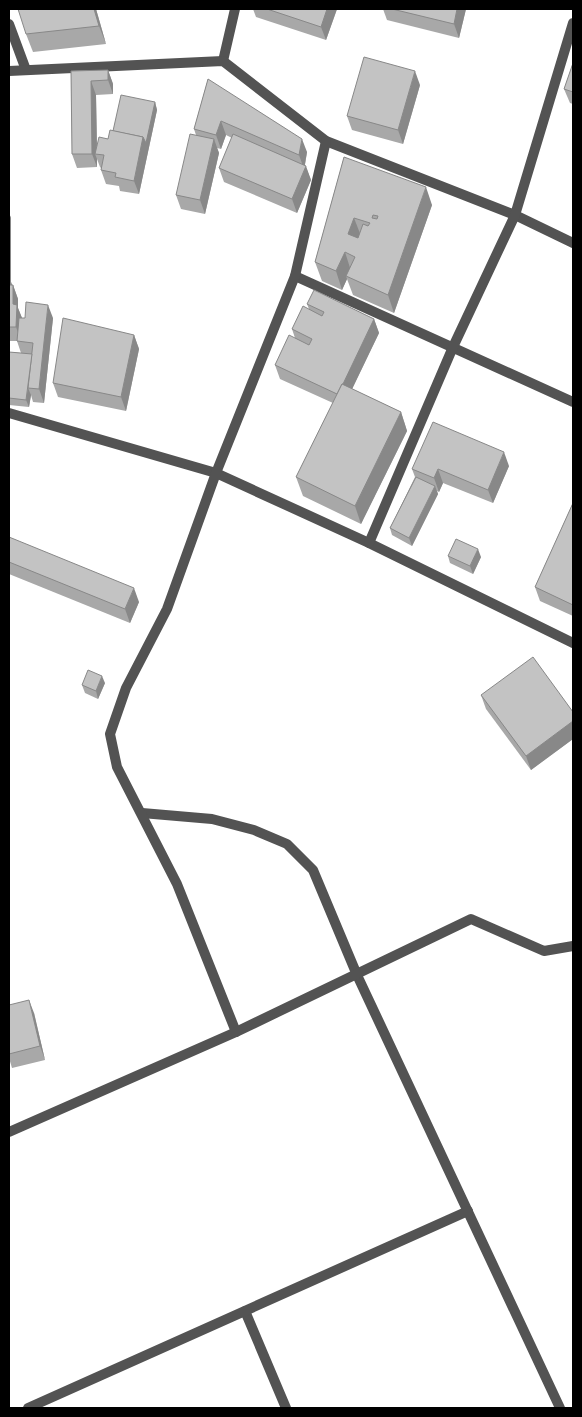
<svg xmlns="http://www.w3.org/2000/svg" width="582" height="1417" font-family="Montserrat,sans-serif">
<rect width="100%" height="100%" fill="#fff"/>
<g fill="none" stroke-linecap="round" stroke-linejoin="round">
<g stroke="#535353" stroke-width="10">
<polyline points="9,24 26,70"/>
<polyline points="223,61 235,9"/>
<polyline points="9,71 223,61 326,141 515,215 573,243"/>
<polyline points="295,276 573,402"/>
<polyline points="9,413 216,473 369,543 573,643"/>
<polyline points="369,543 453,347 515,215 573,23"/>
<polyline points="142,813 212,819 254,830 287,844 313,870 357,975 560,1408"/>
<polyline points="236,1032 177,884 117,767 110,734 126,688 167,609 216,473 295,276 326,141"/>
<polyline points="9,1132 236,1032 471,919 544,951 573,946"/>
<polyline points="245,1311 286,1408"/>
<polyline points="28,1408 468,1211"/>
</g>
</g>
<g fill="#a8a8a8">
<polygon points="96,9 106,44 33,52 26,34"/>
<polygon points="253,9 337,9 326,40 256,17"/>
<polygon points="383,9 466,9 459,38 387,20"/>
<polygon points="573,63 573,104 570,103 564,89"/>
<polygon points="108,70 113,84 113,94 96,95 97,145 108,139 113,131 155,102 157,110 139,194 120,191 119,186 106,184 101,170 101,168 100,167 97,159 97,167 77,168 72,154 71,71"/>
<polygon points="208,79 307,152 305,165 311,180 297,213 224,182 219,168 232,138 226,135 221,149 217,148 219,153 205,214 181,209 176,195 196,135 194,129"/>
<polygon points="420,85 403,144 352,130 347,116"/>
<polygon points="344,157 432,205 394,313 353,295 347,279 342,290 322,281 315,262"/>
<polygon points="9,213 11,218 11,282 12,285 13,285 18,299 18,308 22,318 53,318 44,403 33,402 31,395 29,407 9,405 9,352 21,353 17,341 9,341"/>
<polygon points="307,304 374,319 379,333 352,389 401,412 407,431 361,524 303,496 296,477 333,403 280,379 275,365 295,338 292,329 309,309"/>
<polygon points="134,335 139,349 126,411 58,397 53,383"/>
<polygon points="509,466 493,503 443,483 439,492 437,491 438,494 412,546 392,535 390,528 415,477 412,469"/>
<polygon points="573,503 573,616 540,601 535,587"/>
<polygon points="9,537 139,602 130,623 9,574"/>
<polygon points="448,556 481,557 473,574 450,563"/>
<polygon points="105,683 98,699 85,693 82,685"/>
<polygon points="481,695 573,712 573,739 531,770 486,709"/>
<polygon points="9,1005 34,1013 45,1060 12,1068 9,1058"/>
</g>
<g fill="#888">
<polygon points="94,9 96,9 106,44 99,26"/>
<polygon points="327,9 337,9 326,40 321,27"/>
<polygon points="457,9 466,9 459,38 454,24"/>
<polygon points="108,70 113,84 113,94 108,80"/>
<polygon points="415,71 420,85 403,144 398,130"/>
<polygon points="91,81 96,95 97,154 95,154 97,159 97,167 92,154"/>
<polygon points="155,102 157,110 139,194 134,181 143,137"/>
<polygon points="221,121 226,135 221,149 216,135"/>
<polygon points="214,139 219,153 205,214 200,200"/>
<polygon points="302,139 307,152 304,169 299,155"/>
<polygon points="306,166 311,180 297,213 292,199"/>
<polygon points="426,187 432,205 394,313 388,295"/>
<polygon points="9,213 11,218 11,282 13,288 13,285 18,299 18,308 22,318 21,341 16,327 13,304 9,286"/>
<polygon points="354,218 361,236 355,253 348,234"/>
<polygon points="345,252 351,271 346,276 347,279 342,290 336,271"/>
<polygon points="48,305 53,318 44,403 39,389"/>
<polygon points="374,319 379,333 343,408 338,394"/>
<polygon points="134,335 139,349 126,411 121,397"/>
<polygon points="28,388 31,395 29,407 26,400"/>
<polygon points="401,412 407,431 361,524 355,506"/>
<polygon points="504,452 509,466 493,503 488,490"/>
<polygon points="438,469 443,483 439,492 434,478"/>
<polygon points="435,486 438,494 412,546 409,538"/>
<polygon points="478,549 481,557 473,574 470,566"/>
<polygon points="134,588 139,602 130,623 125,609"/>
<polygon points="102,676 105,683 98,699 96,691"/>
<polygon points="573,721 573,739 531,770 526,756"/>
<polygon points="29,1000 34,1013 45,1060 40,1046"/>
</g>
<g fill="#c3c3c3" stroke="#888" fill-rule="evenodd">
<polygon points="18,9 94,9 99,26 26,34"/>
<polygon points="267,9 327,9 321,27"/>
<polygon points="392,9 457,9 454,24"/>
<polygon points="364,57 415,71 398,130 347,116"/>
<polygon points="573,63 573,92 564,89"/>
<polygon points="108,70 108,80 91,81 92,154 72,154 71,71"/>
<polygon points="208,79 302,139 299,155 221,121 216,135 194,129"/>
<polygon points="121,95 155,102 146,143 143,137 113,131"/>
<polygon points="110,130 143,137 134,181 115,177 116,173 101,170 104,155 95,154 99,137 108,139"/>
<polygon points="190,134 214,139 200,200 176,195"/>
<polygon points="233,134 306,166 292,199 219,168"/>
<path d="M 344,157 L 426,187 L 388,295 L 346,276 L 355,257 L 345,252 L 336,271 L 315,262 ZM 373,215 L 378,216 L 377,219 L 372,218 ZM 354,218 L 370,223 L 368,226 L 363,224 L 358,238 L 348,234 Z"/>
<polygon points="9,280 10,280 10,285 13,285 13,304 17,305 16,327 9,327"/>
<polygon points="314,290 374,319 343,384 342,384 337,394 275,365 289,335 309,345 312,339 292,329 303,306 322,316 324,312 307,304"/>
<polygon points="26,302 48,305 39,389 28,388 33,343 17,341 19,318 25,318"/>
<polygon points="63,318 134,335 121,397 53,383"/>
<polygon points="9,352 32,354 26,400 9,398"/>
<polygon points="342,384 401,412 355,506 296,477"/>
<polygon points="433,422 504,452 488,490 438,469 434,478 412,469"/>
<polygon points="416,477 435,486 409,538 390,528"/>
<polygon points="573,503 573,605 535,587"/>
<polygon points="9,537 134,588 125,609 9,562"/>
<polygon points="456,539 478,549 470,566 448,556"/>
<polygon points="533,657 573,712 573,721 526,756 481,695"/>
<polygon points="88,670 102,676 96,691 82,685"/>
<polygon points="29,1000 40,1046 9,1054 9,1005"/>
</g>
<rect width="582" height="1417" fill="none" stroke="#000000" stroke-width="20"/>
</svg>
